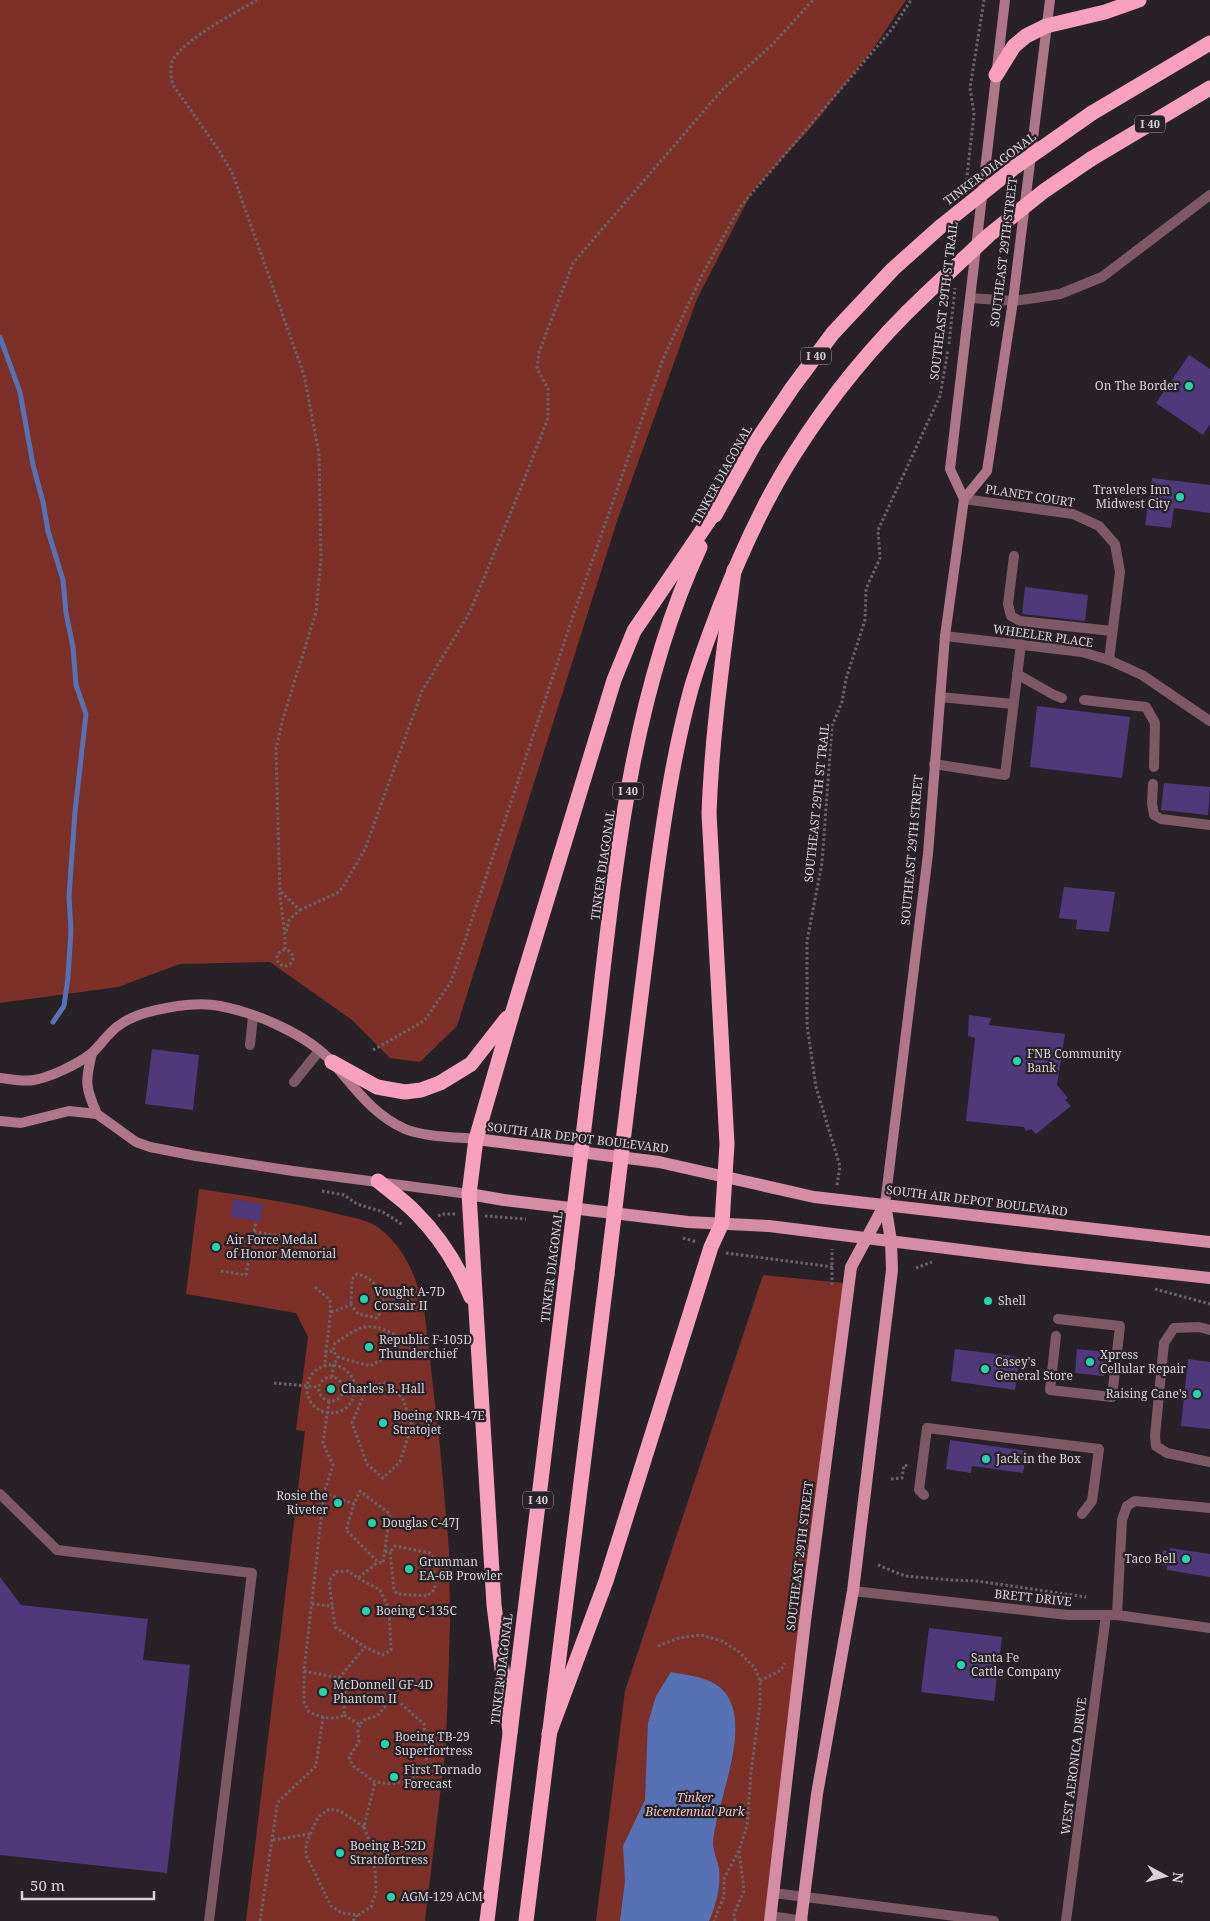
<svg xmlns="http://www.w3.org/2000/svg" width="1210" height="1921" font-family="'Noto Serif',serif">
<rect width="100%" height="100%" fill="#292128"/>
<g fill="#7c3027">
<polygon points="0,0 906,0 873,49 813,125 752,192 697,299 617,521 457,1026 420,1062 390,1058 352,1020 270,962 180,964 118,987 0,1003"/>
<path d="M 199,1189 C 246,1196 292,1202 338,1214 C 353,1218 372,1220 384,1232 C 407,1253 416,1277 424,1308 L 440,1447 L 449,1550 L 450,1625 L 446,1745 L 425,1921 L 246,1921 L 305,1431 L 296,1430 L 308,1337 L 296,1313 L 186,1294 Z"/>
<polygon points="763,1275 844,1283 764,1921 596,1921 625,1691"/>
</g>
<path fill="#5671b4" d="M 671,1672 C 686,1675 702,1676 715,1684 C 761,1712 715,1802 713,1843 C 713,1852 718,1861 719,1869 C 721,1887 716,1905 709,1921 L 620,1921 L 625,1881 L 623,1846 L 645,1800 L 648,1723 L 656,1696 Z"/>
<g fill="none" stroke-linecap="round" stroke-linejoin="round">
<polyline stroke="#5671b4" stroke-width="5" points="0,337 20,392 33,465 43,502 48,531 63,580 66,613 73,647 76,685 86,714 75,812 69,896 71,930 68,977 64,1006 53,1022"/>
</g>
<g fill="#4f397b">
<polygon points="1189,355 1210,369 1210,424 1203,435 1156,403"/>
<polygon points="1152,478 1210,485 1210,513 1174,508 1171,528 1145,525"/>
<polygon points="1025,587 1088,595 1085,621 1022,614"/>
<polygon points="1037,706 1130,717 1122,778 1030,767"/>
<polygon points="1164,783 1210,787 1208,815 1161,810"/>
<polygon points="1064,887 1115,892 1109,932 1076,929 1077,920 1059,918"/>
<polygon points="969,1015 991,1018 989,1025 1065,1034 1057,1085 1068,1098 1065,1100 1071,1106 1036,1134 1031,1129 1026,1131 1024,1127 966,1121 975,1038 968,1036"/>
<polygon points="152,1049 199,1055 193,1110 145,1104"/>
<polygon points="233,1199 263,1204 260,1222 231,1217"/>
<polygon points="955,1349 1020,1357 1015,1390 951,1381"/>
<polygon points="1077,1349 1106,1352 1104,1376 1075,1373"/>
<polygon points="1188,1359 1210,1362 1210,1429 1181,1426"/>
<polygon points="950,1440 1027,1451 1023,1473 972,1466 971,1473 946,1469"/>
<polygon points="1170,1548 1210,1554 1210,1577 1167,1570 1167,1566 1161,1565 1163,1550 1169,1552"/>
<polygon points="0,1577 21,1605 148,1619 143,1660 190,1665 167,1873 0,1855"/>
<polygon points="929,1628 1002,1637 994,1701 921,1692"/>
</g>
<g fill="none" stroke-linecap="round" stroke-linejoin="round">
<g stroke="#6a646a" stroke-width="3" stroke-dasharray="2.5 2.5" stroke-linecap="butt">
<path d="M 257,0 C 235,13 187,38 174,58 C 169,66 171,77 173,85 L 218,149 L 232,172 L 304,375 L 319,453 L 321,559 L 316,612 L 282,722 L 276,749 L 280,896 L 285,936 L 285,950"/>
<polyline points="966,185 974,114 970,88 984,0"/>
<polyline points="949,344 955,288"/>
<polyline points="281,892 300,910 289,920 286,933"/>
<polyline points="300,910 337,893 343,887 365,849 422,691 470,612 520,490 548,418 548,389 537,368 539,352 573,263 722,90 773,44 813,0"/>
<circle cx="285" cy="958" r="8"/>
<polyline points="373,1050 424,1021 451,982 575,610 663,359 702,275 740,207 892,29 911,0"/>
<polyline points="837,1185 840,1166 816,1087 807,1025 807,941 822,863 832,726 842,702 846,679 865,620 866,589 880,558 878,530 940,396 948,350"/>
<polyline points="322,1191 344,1195 357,1204 383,1212 403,1225"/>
<polyline points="438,1216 442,1214 456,1214"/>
<polyline points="485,1216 526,1219"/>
<polyline points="254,1232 282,1236"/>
<polyline points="683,1238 697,1242"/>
<polyline points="726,1253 833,1267"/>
<polyline points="916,1268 932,1262"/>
<polyline points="221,1271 246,1275 256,1221"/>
<polyline points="832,1285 832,1249"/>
<path d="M 315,1287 L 330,1300 C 332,1323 325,1344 325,1367"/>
<polyline points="1155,1289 1210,1304"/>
<path d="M 331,1312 L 351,1305 L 358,1314 L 377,1318 L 384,1306 C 380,1290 375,1278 357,1274 L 352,1279 L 351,1305"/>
<path d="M 325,1352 L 333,1351 L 338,1357 L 370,1366 L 395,1352 L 394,1334 C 365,1320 361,1327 335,1343 L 333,1351"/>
<circle cx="331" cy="1389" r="24"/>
<circle cx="331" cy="1389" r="12"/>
<polyline points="332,1377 333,1366 338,1357"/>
<polyline points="274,1383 318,1387"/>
<polyline points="343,1391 364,1395 352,1423 367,1464 383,1478 400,1462 412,1424 402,1397 383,1382 364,1395"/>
<polyline points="891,1479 902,1478 904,1465 909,1466"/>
<polyline points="324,1493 354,1504 360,1491 390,1514 383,1563 378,1562 346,1530 354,1504"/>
<polyline points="385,1551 390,1552 394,1589 397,1594 427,1596 435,1589 433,1558 430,1553 395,1546 390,1552"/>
<polyline points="878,1565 905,1576 951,1580 977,1581 1086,1597"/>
<polyline points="358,1578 380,1590 389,1609 391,1650 382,1655 365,1647 335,1627 329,1581 336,1572 348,1571 358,1578 378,1562"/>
<polyline points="312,1604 333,1606"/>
<polyline points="658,1646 679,1638 701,1635 722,1641 739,1652 755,1668 760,1681 760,1704 751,1772 747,1826 739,1850 724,1879 724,1896 714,1921"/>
<path d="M 304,1671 L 339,1678 L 345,1691 L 344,1715 C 332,1721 321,1717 309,1712 L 304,1702 L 304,1671 L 324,1493 L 333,1465 L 323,1443 L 329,1401"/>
<polyline points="339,1678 365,1647"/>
<polyline points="760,1681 781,1670 785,1663"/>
<polyline points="344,1715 360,1725 363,1720 377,1716 389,1702 399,1702 424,1724 427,1764 416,1777 392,1784 375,1782 353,1766 349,1757 359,1742 358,1731 360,1725"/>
<polyline points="364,1827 340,1811 329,1809 318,1817 306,1844 306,1855 331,1906 342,1913 358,1915 371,1907 376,1892 375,1869 369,1840 364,1827 375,1782"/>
<polyline points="273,1840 310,1834"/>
<polyline points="260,1921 277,1806 279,1801 316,1766 323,1717"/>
<polyline points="353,1921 357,1915"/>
<polyline points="735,1921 734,1914 744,1891 739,1850"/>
</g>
<g stroke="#7c5964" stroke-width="10">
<polyline points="1014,556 1008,604 1011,616 1020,621 1112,631"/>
<polyline points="1017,674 1054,695 1062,698"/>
<polyline points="940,697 1013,704"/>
<polyline points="1084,700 1146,707 1155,723 1154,767"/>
<polyline points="934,764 1005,775 1021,644"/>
<polyline points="1153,784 1152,803 1154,815 1161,819 1210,825"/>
<polyline points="250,1045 253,1016"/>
<polyline points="294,1082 319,1051"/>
<polyline points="1210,1330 1199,1327 1174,1328 1164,1343 1155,1436 1156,1446 1167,1453 1210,1462"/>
<polyline points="1056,1336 1050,1390 1112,1397 1120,1326 1058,1319"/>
<polyline points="924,1495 919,1490 927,1428 1099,1449 1092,1501 1082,1514"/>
<polyline points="1117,1615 1122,1520 1127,1506 1135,1501 1210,1508"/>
<polyline points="774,1893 994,1921"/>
<polyline points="771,1916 803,1921"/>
<polyline points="1066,1921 1106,1615"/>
</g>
<g stroke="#7c5964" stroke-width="10">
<polyline points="964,499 1073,514 1099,526 1115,544 1120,572 1109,660"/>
<polyline points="945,636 1082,652 1109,660 1142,675 1210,721"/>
<polyline points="0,1494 57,1550 252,1573 209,1921"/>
<polyline points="853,1591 1068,1615 1117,1615 1210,1628"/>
</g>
<polyline stroke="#7c5964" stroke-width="10" points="970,298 1013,301 1035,298 1060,294 1102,277 1210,195"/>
<g stroke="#ae7688" stroke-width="10">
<polyline points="964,499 950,469 1005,0"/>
<path d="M 92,1053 C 85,1082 85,1087 97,1114"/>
<path d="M 0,1078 C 10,1079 24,1082 34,1080 C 51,1077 78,1064 92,1053 C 102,1044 109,1031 121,1024 C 142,1009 195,1001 220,1006 C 257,1013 308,1035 333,1063 C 355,1088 373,1115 405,1129 C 424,1137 455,1137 476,1139"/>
<polyline points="0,1121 21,1123 69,1111 97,1114 136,1142 150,1147 196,1156 293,1171 469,1194"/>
<polyline points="885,1204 928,854 945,636 964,499 987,471 1013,301 1050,0"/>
</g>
<g stroke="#d58ca4" stroke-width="12">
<polyline points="476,1139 659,1162 814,1197 1210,1242"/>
<polyline points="469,1194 504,1200 688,1222 769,1226 1026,1258 1210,1278"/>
<polyline points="770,1921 805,1621 851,1267 885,1204"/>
<polyline points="801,1921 817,1794 853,1591 892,1270 891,1241 885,1204"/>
</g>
<g stroke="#f8a1be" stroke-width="15">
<polyline points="996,75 1014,46 1026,36 1046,26 1105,12 1139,0"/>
<polyline points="1092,113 1210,43"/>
<polyline points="1091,159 1210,88"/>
<polyline points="715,515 755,443 792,388 833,333 893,269 940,227"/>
<polyline points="332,1062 377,1087 405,1092 421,1090 440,1083 471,1064 507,1018"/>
<path d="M 589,1087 C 612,908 623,712 700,547"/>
<path d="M 629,1092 C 637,1025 646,958 654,892 C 663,824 673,755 691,689 C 699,661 710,633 720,606 C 740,555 763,503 793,456 C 830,397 875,342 926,294"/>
<path d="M 378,1181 C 390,1191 405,1201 416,1213 C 440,1237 458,1266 471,1297"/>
<polyline points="510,1732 494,1605 469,1194 476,1139 513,1011 614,680 634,631 718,507"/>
<path d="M 549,1734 L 606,1581 L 711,1247 L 722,1223 L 727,1144 L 709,813 C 712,731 724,651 734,570"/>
<polyline points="487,1921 567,1268"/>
<polyline points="526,1921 607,1274"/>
</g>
<g stroke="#f8a1be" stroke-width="15">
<polyline points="940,227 1015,167 1092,113"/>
<polyline points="926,294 989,235 1044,191 1091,159"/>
<polyline points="567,1268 589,1087"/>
<polyline points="607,1274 629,1092"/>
</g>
</g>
<g fill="#22d5af" stroke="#292128" stroke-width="2">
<circle cx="1189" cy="386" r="5"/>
<circle cx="1180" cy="497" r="5"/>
<circle cx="1017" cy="1061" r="5"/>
<circle cx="216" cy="1247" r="5"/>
<circle cx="364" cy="1299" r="5"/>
<circle cx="988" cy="1301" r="5"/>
<circle cx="369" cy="1347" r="5"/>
<circle cx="1090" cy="1362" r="5"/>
<circle cx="985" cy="1369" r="5"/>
<circle cx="331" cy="1389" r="5"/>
<circle cx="1197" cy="1394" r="5"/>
<circle cx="383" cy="1423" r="5"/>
<circle cx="986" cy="1459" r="5"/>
<circle cx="338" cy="1503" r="5"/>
<circle cx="372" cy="1523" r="5"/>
<circle cx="1186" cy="1559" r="5"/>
<circle cx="409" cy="1569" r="5"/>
<circle cx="366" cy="1611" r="5"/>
<circle cx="961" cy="1665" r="5"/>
<circle cx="323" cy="1692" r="5"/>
<circle cx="385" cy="1744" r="5"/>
<circle cx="394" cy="1777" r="5"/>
<circle cx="340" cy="1853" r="5"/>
<circle cx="391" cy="1897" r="5"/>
</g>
<g text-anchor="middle" stroke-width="4.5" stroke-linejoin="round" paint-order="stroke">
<g fill="#292128" stroke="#a39ea2" stroke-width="1">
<rect x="1135" y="115.5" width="30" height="17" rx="4"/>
<rect x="801" y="347.5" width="30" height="17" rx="4"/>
<rect x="613" y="782.5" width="30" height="17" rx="4"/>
<rect x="523" y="1491.5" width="30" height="17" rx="4"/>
</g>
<g font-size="11" font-weight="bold" fill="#d7d3d7">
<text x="1150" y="128">I 40</text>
<text x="816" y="360">I 40</text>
<text x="628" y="795">I 40</text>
<text x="538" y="1504">I 40</text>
</g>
<g font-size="12" fill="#d7d3d7" stroke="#292128">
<text transform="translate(990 169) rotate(-37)" y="4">TINKER DIAGONAL</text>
<text transform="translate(1004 252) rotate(-83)" y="4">SOUTHEAST 29TH STREET</text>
<text transform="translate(944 301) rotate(-83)" y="4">SOUTHEAST 29TH ST TRAIL</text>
<text transform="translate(722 475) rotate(-61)" y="4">TINKER DIAGONAL</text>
<text transform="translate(1030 496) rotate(9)" y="4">PLANET COURT</text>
<text transform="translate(1043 636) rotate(8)" y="4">WHEELER PLACE</text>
<text transform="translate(817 803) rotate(-84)" y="4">SOUTHEAST 29TH ST TRAIL</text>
<text transform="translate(912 850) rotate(-85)" y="4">SOUTHEAST 29TH STREET</text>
<text transform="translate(603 865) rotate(-82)" y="4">TINKER DIAGONAL</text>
<text transform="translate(578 1138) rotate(7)" y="4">SOUTH AIR DEPOT BOULEVARD</text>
<text transform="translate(977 1201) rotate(7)" y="4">SOUTH AIR DEPOT BOULEVARD</text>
<text transform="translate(552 1267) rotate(-83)" y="4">TINKER DIAGONAL</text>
<text transform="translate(800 1556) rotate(-83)" y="4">SOUTHEAST 29TH STREET</text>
<text transform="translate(1033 1598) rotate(6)" y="4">BRETT DRIVE</text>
<text transform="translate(502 1669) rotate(-83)" y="4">TINKER DIAGONAL</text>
<text transform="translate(1074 1766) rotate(-83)" y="4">WEST AERONICA DRIVE</text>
</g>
<g font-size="12" fill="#d7d3d7" stroke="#292128" text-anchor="start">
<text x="1179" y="390" text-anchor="end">On The Border</text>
<text x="1170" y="494" text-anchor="end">Travelers Inn<tspan x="1170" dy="14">Midwest City</tspan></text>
<text x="1027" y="1058">FNB Community<tspan x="1027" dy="14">Bank</tspan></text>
<text x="226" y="1244">Air Force Medal<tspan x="226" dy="14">of Honor Memorial</tspan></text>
<text x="374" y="1296">Vought A-7D<tspan x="374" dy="14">Corsair II</tspan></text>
<text x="998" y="1305">Shell</text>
<text x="379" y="1344">Republic F-105D<tspan x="379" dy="14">Thunderchief</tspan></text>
<text x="1100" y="1359">Xpress<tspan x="1100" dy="14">Cellular Repair</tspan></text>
<text x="995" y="1366">Casey's<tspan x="995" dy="14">General Store</tspan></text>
<text x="341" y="1393">Charles B. Hall</text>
<text x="1187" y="1398" text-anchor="end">Raising Cane's</text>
<text x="393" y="1420">Boeing NRB-47E<tspan x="393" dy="14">Stratojet</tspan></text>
<text x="996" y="1463">Jack in the Box</text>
<text x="328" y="1500" text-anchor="end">Rosie the<tspan x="328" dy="14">Riveter</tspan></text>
<text x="382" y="1527">Douglas C-47J</text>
<text x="1176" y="1563" text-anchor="end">Taco Bell</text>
<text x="419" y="1566">Grumman<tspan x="419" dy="14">EA-6B Prowler</tspan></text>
<text x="376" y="1615">Boeing C-135C</text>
<text x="971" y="1662">Santa Fe<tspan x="971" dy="14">Cattle Company</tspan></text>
<text x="333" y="1689">McDonnell GF-4D<tspan x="333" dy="14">Phantom II</tspan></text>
<text x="395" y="1741">Boeing TB-29<tspan x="395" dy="14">Superfortress</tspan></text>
<text x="404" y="1774">First Tornado<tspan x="404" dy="14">Forecast</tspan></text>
<text x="350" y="1850">Boeing B-52D<tspan x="350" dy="14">Stratofortress</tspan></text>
<text x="401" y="1901">AGM-129 ACM</text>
</g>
<g font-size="12" font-style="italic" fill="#f5c6be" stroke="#292128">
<text x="695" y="1802">Tinker<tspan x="695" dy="14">Bicentennial Park</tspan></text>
</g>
</g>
<g transform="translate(1165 1876) rotate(97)" stroke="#292128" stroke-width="4" paint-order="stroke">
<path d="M0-4L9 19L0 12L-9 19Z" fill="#d7d3d7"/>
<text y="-8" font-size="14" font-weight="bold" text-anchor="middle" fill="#d7d3d7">N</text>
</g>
<path d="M22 1891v8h132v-8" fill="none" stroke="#d7d3d7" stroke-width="2.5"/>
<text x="30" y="1891" font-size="15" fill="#d7d3d7" stroke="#292128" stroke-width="4" paint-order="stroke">50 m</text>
</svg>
